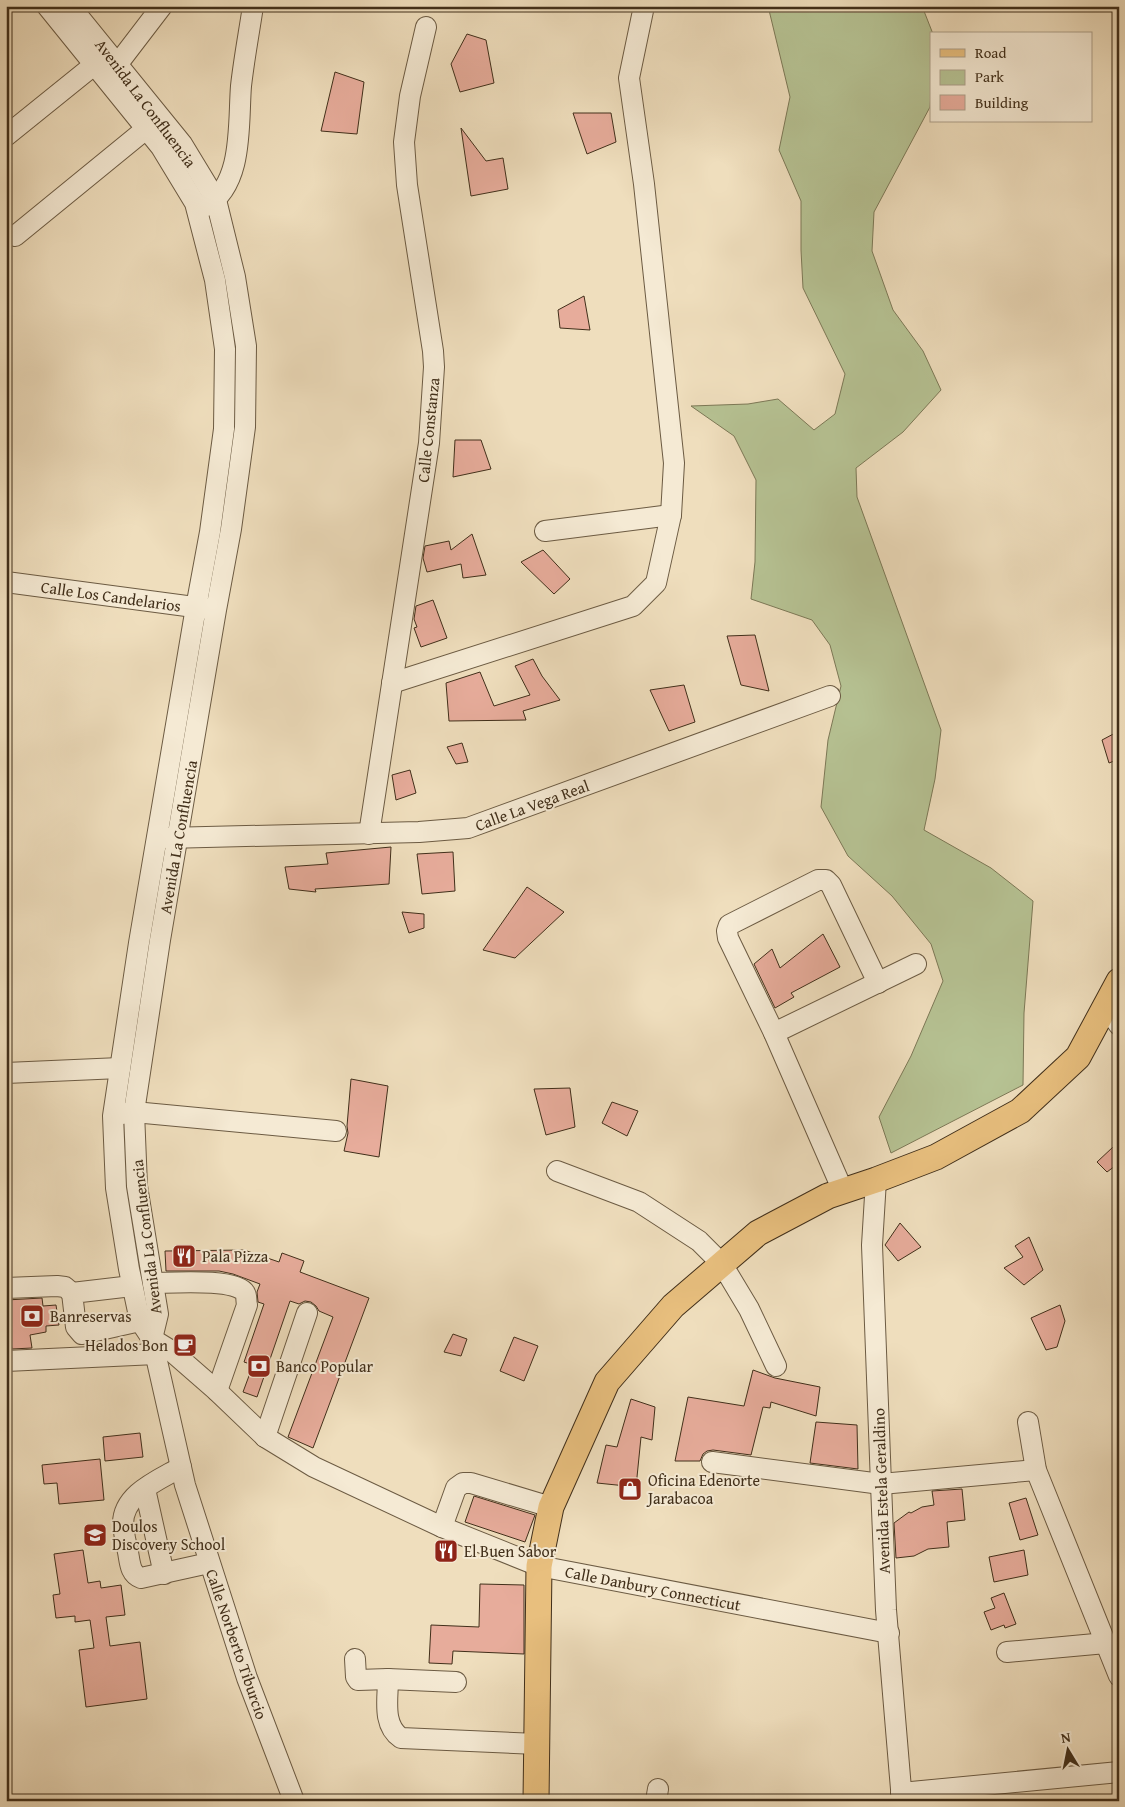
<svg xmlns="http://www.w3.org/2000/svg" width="1125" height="1807" font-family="'Gentium Book Plus',serif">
<rect width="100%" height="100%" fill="#efdebd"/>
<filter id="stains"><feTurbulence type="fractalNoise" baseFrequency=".004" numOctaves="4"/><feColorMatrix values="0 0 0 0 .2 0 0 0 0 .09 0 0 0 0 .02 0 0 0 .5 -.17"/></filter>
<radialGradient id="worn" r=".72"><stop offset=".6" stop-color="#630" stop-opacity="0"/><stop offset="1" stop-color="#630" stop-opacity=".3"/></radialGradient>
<polygon fill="#b6c293" stroke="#7c7856" points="768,6 922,6 933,34 931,34 931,95 930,107 874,212 872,251 893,310 923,351 941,390 903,432 856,468 857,497 941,730 935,779 924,830 991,868 1033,901 1024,1013 1023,1085 891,1153 879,1117 911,1056 943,981 931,944 892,896 848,856 821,807 828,740 841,686 830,645 812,620 751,599 755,562 756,480 734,436 691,406 748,404 778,399 814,430 835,414 845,374 803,288 801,250 801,201 779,150 790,97"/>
<g fill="#e7ac9b" stroke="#412f1a">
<polygon points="467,34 486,40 494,83 460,92 451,64"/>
<polygon points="335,72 364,82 357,134 321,131"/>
<polygon points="573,113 611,113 616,142 587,154"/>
<polygon points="461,128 486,161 503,158 508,189 471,196"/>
<polygon points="584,296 590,330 560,328 558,310"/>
<polygon points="455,440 481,440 491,469 453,477"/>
<polygon points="472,534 486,575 463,578 461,564 427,572 423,558 425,546 449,541 451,550"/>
<polygon points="543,550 570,579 554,594 521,562"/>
<polygon points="433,600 447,638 421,647 414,628 417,627 414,619 416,606"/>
<polygon points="755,635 769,691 741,685 727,636"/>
<polygon points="533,659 542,676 560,700 523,711 526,720 449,721 446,683 480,672 494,706 530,695 515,666"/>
<polygon points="684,685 695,722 669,731 650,690"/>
<polygon points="1119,731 1119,759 1109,763 1102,740"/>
<polygon points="462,743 468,762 456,764 447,747"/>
<polygon points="410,770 416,793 396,800 392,775"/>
<polygon points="391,847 389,884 315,889 316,892 289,889 285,867 328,864 326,853"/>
<polygon points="453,852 455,891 422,894 417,854"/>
<polygon points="527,887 564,912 515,958 483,950"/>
<polygon points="402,912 424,914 424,928 409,933"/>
<polygon points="823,934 840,967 791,993 794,997 775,1008 754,964 772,949 780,968"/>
<polygon points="351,1079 388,1086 379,1157 344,1151 348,1133 347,1126"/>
<polygon points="570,1088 575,1127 546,1135 534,1089"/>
<polygon points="612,1102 638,1111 627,1136 602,1123"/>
<polygon points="1113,1147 1119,1152 1119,1163 1107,1172 1097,1162"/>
<polygon points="900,1223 921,1247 898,1261 885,1245"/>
<polygon points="1029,1237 1043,1270 1024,1285 1004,1268 1023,1257 1015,1246"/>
<polygon points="244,1250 279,1262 282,1253 304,1261 300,1272 369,1298 313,1448 288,1437 333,1317 319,1311 316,1306 311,1302 305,1301 299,1304 290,1301 257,1397 243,1392 253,1365 244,1362 264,1304 258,1302 257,1292 260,1284 233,1274 219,1271 166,1271 165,1251"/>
<polygon points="42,1298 43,1306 56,1305 59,1325 46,1326 46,1332 30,1335 32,1348 12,1349 10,1338 6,1338 6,1300"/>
<polygon points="1060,1305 1065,1321 1057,1347 1046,1350 1031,1318"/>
<polygon points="453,1334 467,1339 461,1356 444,1352"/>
<polygon points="514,1337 538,1346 524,1381 500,1371"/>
<polygon points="753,1370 775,1378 820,1387 816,1416 771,1402 770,1408 763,1407 751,1455 713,1450 707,1451 703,1454 700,1461 675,1461 688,1397 744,1406"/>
<polygon points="631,1399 655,1407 652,1440 641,1437 636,1487 597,1483 606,1445 617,1447"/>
<polygon points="816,1422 857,1425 858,1469 810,1463"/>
<polygon points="140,1433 143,1457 105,1461 103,1437"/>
<polygon points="100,1459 104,1500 59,1504 57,1483 44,1484 42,1465"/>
<polygon points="962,1489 965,1520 947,1522 949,1547 928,1549 914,1556 896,1558 894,1523 909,1512 911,1513 922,1507 934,1505 932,1491"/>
<polygon points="474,1496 535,1515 525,1542 465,1522"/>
<polygon points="1026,1498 1038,1535 1020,1540 1009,1503"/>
<polygon points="83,1550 88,1583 100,1581 101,1588 121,1585 125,1615 106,1617 110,1646 140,1642 147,1699 86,1707 79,1650 94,1648 90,1620 75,1622 75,1616 56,1618 53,1595 60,1594 54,1554"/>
<polygon points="1024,1550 1028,1575 994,1582 989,1557"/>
<polygon points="480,1584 524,1585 524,1654 453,1651 452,1664 429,1663 431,1625 479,1627"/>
<polygon points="1004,1593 1016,1624 1005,1628 1004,1625 991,1630 984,1612 995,1608 991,1598"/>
</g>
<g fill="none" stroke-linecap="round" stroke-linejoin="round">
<g stroke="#6c5b43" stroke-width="22">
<g id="minor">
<polyline points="47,6 161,147 195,203 215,280 225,349 224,429 210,532 195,613 139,943 113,1116 116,1188 129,1269 140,1321 152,1339 185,1485 247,1678 294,1801"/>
<polyline points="70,6 182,144 216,200 235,277 246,346 245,427 231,529 216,610 160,940 134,1112 137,1186 158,1314 152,1339"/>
<polyline points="110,74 162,6"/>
<polyline points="6,136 94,65"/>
<path d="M 206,206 C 244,184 238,123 241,86 C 244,59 249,33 253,6"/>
<polyline points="15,236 146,129"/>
<polyline points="545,531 671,515"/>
<polyline points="6,582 209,609"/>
<polyline points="392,683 633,606 656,583 671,515 674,463 644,184 629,78 644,6"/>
<polyline points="369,834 429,443 434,367 433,351 407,185 404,142 410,96 426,27"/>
<polyline points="166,838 419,832 468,828 830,696"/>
<polyline points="1105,1006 1119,1025"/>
<polyline points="774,1033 916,964"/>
<polyline points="6,1073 120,1068"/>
<polyline points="121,1114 134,1112 336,1131"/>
<polyline points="557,1171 639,1202 699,1241 722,1264 749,1309 776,1366"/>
<polyline points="876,1180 872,1245 881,1484 886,1610 902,1801"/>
<polyline points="843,1191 774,1033 728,938 727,931 729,925 818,880 826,880 831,885 878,983"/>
<path d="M 153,1283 C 170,1283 237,1278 245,1293 C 247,1296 246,1302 247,1305 L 217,1391"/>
<polyline points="132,1286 72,1293 76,1327 82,1334 140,1321"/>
<polyline points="6,1288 57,1286 65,1287 72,1293"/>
<polyline points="152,1339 170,1350 217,1391 265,1437 314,1467 442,1527 539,1566 889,1633"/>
<polyline points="6,1361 156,1354"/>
<polyline points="1028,1422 1036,1470 1119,1676"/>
<polyline points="265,1437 307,1313"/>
<polyline points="712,1462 881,1484 1036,1470"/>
<path d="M 181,1467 C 159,1480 122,1494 123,1525 C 124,1534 126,1544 128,1552 C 130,1563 130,1574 141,1578 L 209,1563"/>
<polyline points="145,1489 164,1574"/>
<polyline points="442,1527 456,1488 463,1483 471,1483 551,1507"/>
<polyline points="1007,1652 1106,1643"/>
<polyline points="355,1659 356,1677 358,1680 388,1679"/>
<path d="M 456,1682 L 388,1679 C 388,1699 382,1725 401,1738 L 537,1744"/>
<polyline points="901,1793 1119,1772"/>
<polyline points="656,1801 658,1789"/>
</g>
</g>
<g stroke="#412f1a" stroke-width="27">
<polyline id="major" points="536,1801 539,1566 551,1507 607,1382 673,1306 758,1233 828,1196 876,1180 936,1157 1020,1111 1078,1057 1119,981"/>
</g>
<use href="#minor" stroke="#f5ead4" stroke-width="20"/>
<use href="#major" stroke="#e8bf7e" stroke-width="25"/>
</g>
<defs>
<g id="restaurant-square" transform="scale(1.25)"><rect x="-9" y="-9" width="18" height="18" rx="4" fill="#8f2418" stroke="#f5ead4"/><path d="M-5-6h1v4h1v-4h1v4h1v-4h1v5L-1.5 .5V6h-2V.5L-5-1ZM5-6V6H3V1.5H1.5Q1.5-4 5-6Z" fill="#fff"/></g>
<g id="bank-square" transform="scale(1.25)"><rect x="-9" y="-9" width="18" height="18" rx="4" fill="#8f2418" stroke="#f5ead4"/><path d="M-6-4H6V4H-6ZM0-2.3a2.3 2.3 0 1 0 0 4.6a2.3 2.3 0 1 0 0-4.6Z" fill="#fff"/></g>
<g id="cafe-square" transform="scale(1.25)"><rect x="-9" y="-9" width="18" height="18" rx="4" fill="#8f2418" stroke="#f5ead4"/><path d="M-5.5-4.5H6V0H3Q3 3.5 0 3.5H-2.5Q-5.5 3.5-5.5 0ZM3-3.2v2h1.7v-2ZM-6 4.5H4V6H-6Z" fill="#fff"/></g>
<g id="shop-square" transform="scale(1.25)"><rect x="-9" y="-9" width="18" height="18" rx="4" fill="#8f2418" stroke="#f5ead4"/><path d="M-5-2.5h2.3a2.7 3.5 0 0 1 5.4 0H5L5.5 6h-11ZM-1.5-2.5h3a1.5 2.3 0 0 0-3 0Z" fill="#fff"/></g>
<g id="school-square" transform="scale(1.25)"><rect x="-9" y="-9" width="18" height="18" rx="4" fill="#8f2418" stroke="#f5ead4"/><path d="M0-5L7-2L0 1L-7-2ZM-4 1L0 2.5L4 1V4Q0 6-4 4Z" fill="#fff"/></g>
</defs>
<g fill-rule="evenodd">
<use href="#restaurant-square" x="184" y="1256"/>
<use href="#bank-square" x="32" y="1316"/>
<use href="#cafe-square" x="185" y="1345"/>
<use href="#bank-square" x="259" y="1366"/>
<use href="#shop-square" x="630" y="1489"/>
<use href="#school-square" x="95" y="1535"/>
<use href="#restaurant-square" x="446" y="1551"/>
</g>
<g text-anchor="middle" stroke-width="4" stroke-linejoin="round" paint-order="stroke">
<g font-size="16" fill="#412f1a" stroke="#f5ead4">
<text transform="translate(146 103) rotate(53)" y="6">Avenida La Confluencia</text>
<text transform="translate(428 430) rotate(-84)" y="6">Calle Constanza</text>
<text transform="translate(111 596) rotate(8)" y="6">Calle Los Candelarios</text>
<text transform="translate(532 805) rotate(-20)" y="6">Calle La Vega Real</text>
<text transform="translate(178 837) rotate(-80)" y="6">Avenida La Confluencia</text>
<text transform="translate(146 1237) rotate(-97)" y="6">Avenida La Confluencia</text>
<text transform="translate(881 1491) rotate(-92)" y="6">Avenida Estela Geraldino</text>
<text transform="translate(653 1588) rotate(11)" y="6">Calle Danbury Connecticut</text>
<text transform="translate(237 1644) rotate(71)" y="6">Calle Norberto Tiburcio</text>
</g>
<g font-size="16" fill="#412f1a" stroke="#f5ead4" text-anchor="start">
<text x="202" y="1262">Pala Pizza</text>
<text x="50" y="1322">Banreservas</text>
<text x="168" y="1351" text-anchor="end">Helados Bon</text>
<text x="276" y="1372">Banco Popular</text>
<text x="648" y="1486">Oficina Edenorte<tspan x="648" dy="18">Jarabacoa</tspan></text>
<text x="112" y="1532">Doulos<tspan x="112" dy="18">Discovery School</tspan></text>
<text x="464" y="1557">El Buen Sabor</text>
</g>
</g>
<rect width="1125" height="1807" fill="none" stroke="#efdebd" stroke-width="25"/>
<rect x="8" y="8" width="1110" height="1792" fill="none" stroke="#412f1a" stroke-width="2.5"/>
<rect x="12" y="12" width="1100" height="1782" fill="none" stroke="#412f1a"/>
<rect x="930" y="32" width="162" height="90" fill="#f5ead4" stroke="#ad9f8a"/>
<rect x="940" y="49" width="25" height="8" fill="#e8bf7e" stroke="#ad9f8a"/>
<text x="975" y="58" font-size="15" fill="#412f1a">Road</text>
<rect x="940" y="70" width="25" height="15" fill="#b6c293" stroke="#ad9f8a"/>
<text x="975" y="82" font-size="15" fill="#412f1a">Park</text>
<rect x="940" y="95" width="25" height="15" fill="#e7ac9b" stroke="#ad9f8a"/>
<text x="975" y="108" font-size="15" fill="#412f1a">Building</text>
<g transform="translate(1068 1750) rotate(350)" stroke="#f5ead4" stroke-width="4" paint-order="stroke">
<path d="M0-4L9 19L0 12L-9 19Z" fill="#412f1a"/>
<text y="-8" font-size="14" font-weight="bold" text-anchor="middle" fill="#412f1a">N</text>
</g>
<rect width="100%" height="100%" filter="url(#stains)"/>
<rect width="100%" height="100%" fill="url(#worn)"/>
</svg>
